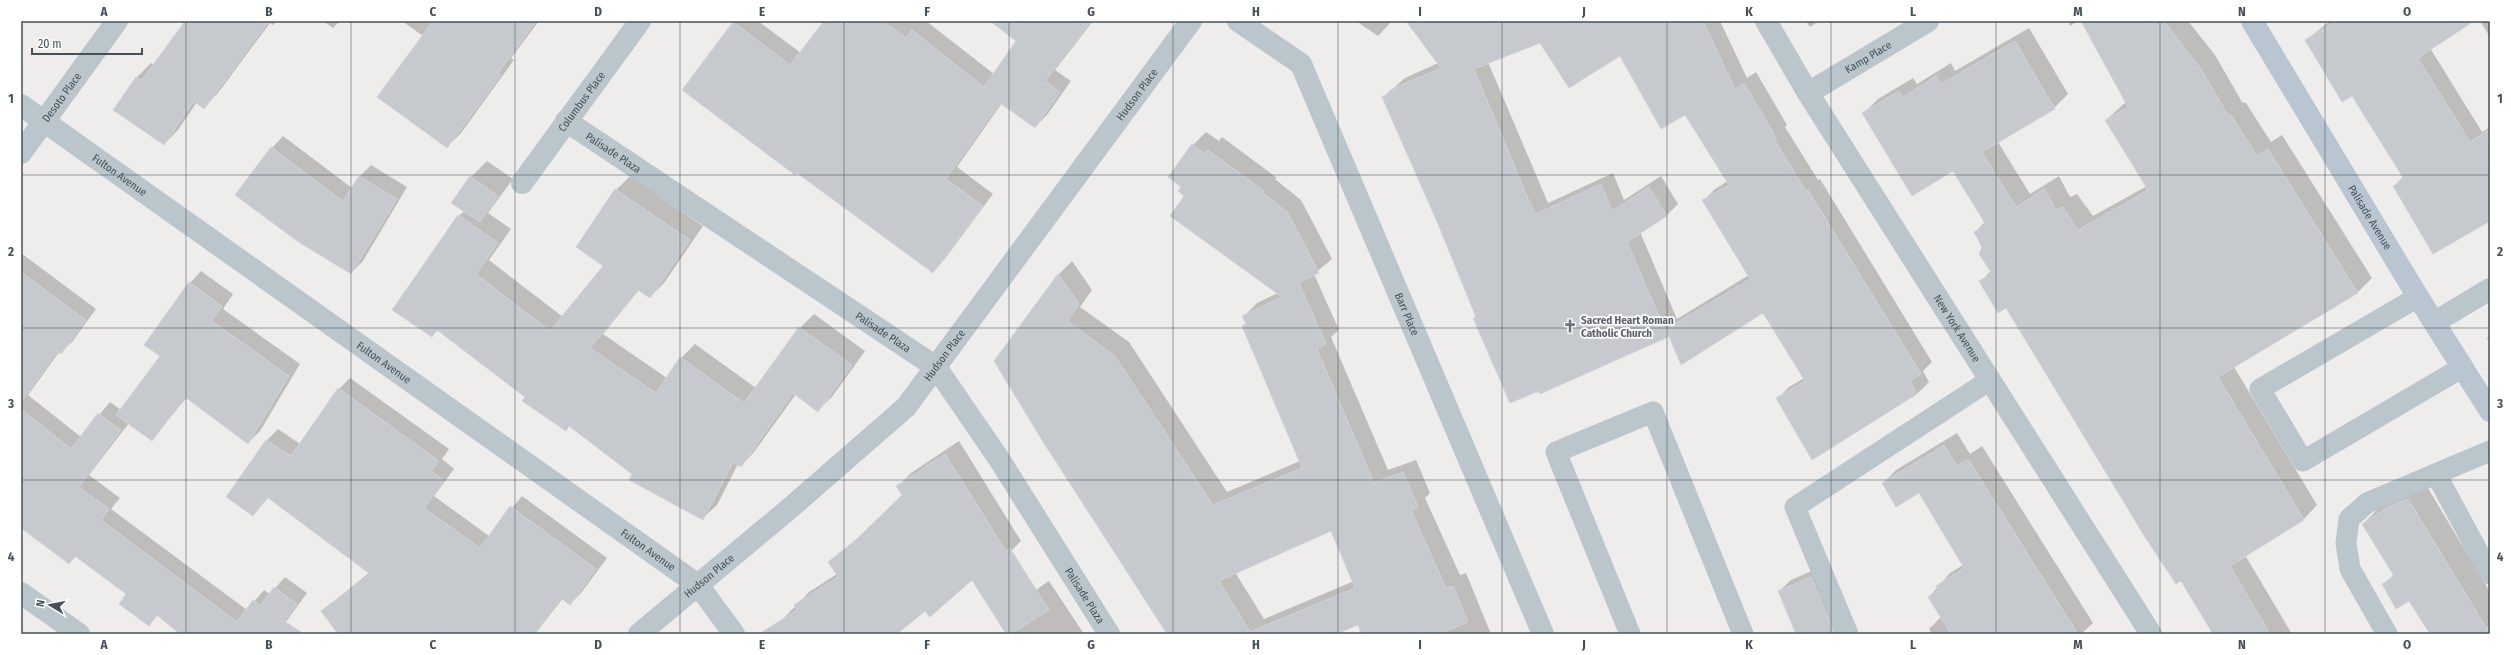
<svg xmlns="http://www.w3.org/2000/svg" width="2511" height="655" font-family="'Fira Sans Condensed',sans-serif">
<rect width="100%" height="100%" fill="#efecec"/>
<g fill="#0003" fill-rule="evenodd">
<polygon points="183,21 277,21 273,25 270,23 218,93 204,107 197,102 178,130 164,144 114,110 137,77 151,63 154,65 185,22"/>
<polygon points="323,21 340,21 333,28"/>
<polygon points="402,21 539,21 511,58 514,60 461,133 447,147 423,36"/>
<polygon points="735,21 758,21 801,53 826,21 926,21 994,74 1017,40 992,21 1093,21 1055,70 1071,81 1047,115 1035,127 1002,103 957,167 993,194 944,260 933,271 733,23"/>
<polygon points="1356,21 1392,21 1378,36"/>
<path d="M 1407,21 L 1720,21 L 1747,78 L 1756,72 L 1787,125 L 1785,127 L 1818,180 L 1820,179 L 1932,362 L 1923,371 L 1929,382 L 1917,394 L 1778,398 L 1789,387 L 1804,378 L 1763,311 L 1667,337 L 1474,318 L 1476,316 L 1439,224 L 1383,97 L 1405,78 L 1438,63 ZM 1540,41 L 1620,54 L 1685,113 L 1728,181 L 1715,189 L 1703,201 L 1749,275 L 1677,319 L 1640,232 L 1666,216 L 1678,204 L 1661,176 L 1624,200 L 1613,173 L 1548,203 L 1488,62 Z"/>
<polygon points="1806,21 1819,21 1810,27"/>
<polygon points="2068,21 2078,21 2070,26"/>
<polygon points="2082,21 2188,21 2215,55 2242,102 2246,103 2271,142 2282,135 2372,278 2358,292 2234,367 2317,505 2304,519 2245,555 2292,634 2214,634 2182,580 2007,306 1981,281 1991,271 1975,232 1985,222 1953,169 1864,113 1878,99 1913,78 1917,84 1951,63 1955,71 2029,28 2068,94 2054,108 1998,142 2030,194 2059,176 2070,197 2077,194 2093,216 2147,186 2106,120 2126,102"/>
<polygon points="2330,21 2472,21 2430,48 2482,132 2490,127 2490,210 2394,186 2404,176 2353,95 2306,40"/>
<polygon points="2480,21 2490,21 2490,37"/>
<path d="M 1206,132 L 1219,141 L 1222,137 L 1277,178 L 1275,179 L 1301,200 L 1332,259 L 1314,274 L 1339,330 L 1331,337 L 1388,470 L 1416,460 L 1430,493 L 1425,498 L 1460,575 L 1466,573 L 1491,634 L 1362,634 L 1358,623 L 1333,634 L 1168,634 L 996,361 L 1058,275 L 1072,261 L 1092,290 L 1080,307 L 1129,342 L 1227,492 L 1300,461 L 1243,326 L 1246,323 L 1244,316 L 1257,303 L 1278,293 L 1186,196 L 1182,186 L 1193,145 ZM 1331,530 L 1354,581 L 1264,619 L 1235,572 Z"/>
<polygon points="283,136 352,188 359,177 371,165 407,187 363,261 351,273 272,148"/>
<polygon points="487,161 513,179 488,213 511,229 489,260 563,317 604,266 616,190 630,176 703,226 664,283 650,297 639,290 603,334 667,378 681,358 695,344 756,388 800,328 814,314 865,351 832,397 818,410 796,394 754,452 741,466 738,464 717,505 703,518 633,474 569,426 566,429 438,330 432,336 459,216 464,211 471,177"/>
<polygon points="21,253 96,309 72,342 61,352 60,351 28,395 81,437 110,402 121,410 161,355 190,283 201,271 233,294 223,309 300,364 260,431 248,443 187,397 152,440 129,423 89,475 120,498 111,509 247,610 264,590 270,594 285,577 307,593 277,634 181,634 158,615 149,625 127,594 76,556 69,563 21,527"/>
<polygon points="2490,334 2490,344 2487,338"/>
<polygon points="350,378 449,449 442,459 454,469 434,496 489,536 522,496 607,558 581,593 570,604 563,598 535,634 339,634 322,611 370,572 269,497 253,515 227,497 267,440 278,429 300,444 339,389"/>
<polygon points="1957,433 1970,454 1982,446 2093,623 2081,634 1932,634 1929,629 1942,616 1929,597 1950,573 1963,565 1919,492 1883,483 1896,470"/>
<polygon points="959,441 1021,541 1008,554 880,634 789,634 781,621 809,592 837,574 830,563 904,495 898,486 911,473"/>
<polygon points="2425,483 2490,592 2490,626 2479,634 2431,634 2410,599 2383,585 2394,574 2363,524 2379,508"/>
<polygon points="1823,566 1852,634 1797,634 1779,591 1791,580"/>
<polygon points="1049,581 1084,634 1007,634 1009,608"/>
</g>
<g fill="#c6cacf" stroke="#d0d3d8" fill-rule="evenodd">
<polygon points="185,21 269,21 204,109 194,101 164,145 113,110 136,77 142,80"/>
<polygon points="433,21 536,21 498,73 501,75 447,148 377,97"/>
<polygon points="824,21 883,21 906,38 912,30 984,87 1016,41 990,21 1091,21 1045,81 1060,92 1035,128 1000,103 946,179 983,206 933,273 797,173 795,175 682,90 733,22 790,65"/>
<polygon points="1406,21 1703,21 1735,89 1744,83 1776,137 1774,139 1806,191 1808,190 1921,374 1910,381 1917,394 1812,460 1776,398 1805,381 1763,313 1681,365 1666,329 1750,279 1702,200 1729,185 1685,115 1661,129 1620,56 1569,88 1540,43 1474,69 1529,201 1536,214 1601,184 1612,211 1649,187 1667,216 1627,242 1668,337 1540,394 1539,391 1510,403 1473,318 1476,317 1438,224 1382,97 1393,91 1392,89 1441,68"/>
<polygon points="2081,21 2164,21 2201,69 2228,115 2232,116 2257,156 2268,149 2358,293 2218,377 2304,520 2230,566 2270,634 2213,634 2181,581 2176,584 2145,537 2006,308 1998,313 1979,281 1992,274 1979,254 1982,247 1974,232 1986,225 1953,171 1912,196 1862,113 1899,91 1903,97 1936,76 1941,84 2015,41 2055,109 1982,152 2016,207 2044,189 2056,210 2063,207 2078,230 2148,190 2105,120 2128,107"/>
<polygon points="2336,21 2474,21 2418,58 2470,142 2490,129 2490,221 2433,254 2393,186 2404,179 2352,96 2342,102 2305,40"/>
<path d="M 1192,144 L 1205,154 L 1208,150 L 1264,191 L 1263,193 L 1288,213 L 1319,273 L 1299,283 L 1326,344 L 1317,349 L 1374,483 L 1403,472 L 1418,507 L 1411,510 L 1446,588 L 1453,586 L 1468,622 L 1438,634 L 1361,634 L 1358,625 L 1336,634 L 1167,634 L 1040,437 L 994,361 L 1058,274 L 1079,304 L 1067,321 L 1115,356 L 1213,505 L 1302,468 L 1242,326 L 1246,324 L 1242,316 L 1282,297 L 1170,216 L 1184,196 L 1178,191 L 1181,187 L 1168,177 ZM 1331,531 L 1355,588 L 1250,632 L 1219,581 Z"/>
<polygon points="271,147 343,201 359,176 397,199 351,274 297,241 235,195"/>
<polygon points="470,176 498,196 480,222 451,203"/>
<polygon points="615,189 690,240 650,298 638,290 590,348 656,393 680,357 744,403 799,327 852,365 818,412 793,393 741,467 733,462 703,520 629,480 632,474 569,426 566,431 522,401 525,397 437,330 432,337 392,310 458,215 498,243 476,274 550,331 603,266 576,247"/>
<polygon points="21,272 86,320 61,354 58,351 21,402"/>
<polygon points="189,282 222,306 212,321 289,376 248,444 185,397 152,441 116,415 160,356 144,345"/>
<polygon points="338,388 439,461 431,471 444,480 424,508 480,548 510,506 596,569 570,605 561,598 534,634 338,634 321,611 370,574 267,497 253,516 226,497 266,440 291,456"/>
<polygon points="21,409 71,449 98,413 121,430 79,487 109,509 101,520 237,622 253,600 260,606 274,587 297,604 284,621 304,634 180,634 157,615 149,626 119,604 126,594 75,556 69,564 21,528"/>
<polygon points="1944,445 1957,466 1968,459 2078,634 1951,634 1928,597 1938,590 1936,586 1964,568 1919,493 1896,507 1882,483"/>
<polygon points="945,454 1006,551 1010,548 1049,610 1011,634 1006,634 972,580 930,617 925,611 897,634 759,634 797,610 794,605 838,577 828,562 857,539 902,495 896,486"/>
<polygon points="2408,499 2490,634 2430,634 2409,601 2396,609 2382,584 2394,576 2362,524 2388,507"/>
<polygon points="1811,577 1835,634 1796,634 1778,591"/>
</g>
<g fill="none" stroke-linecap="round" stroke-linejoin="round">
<g stroke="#bac5cc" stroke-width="21">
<polyline points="2418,297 2260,389 2303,461 2463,367"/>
<polyline points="2436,474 2490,574"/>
<polyline points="1630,634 1556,452 1653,412 1743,634"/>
<polyline points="1848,634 1795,507 1990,380"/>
<polyline points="2387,634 2350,569 2346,543 2349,519 2367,503 2490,451"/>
</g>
<g stroke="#bac5cc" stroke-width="22">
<path id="s1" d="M 1238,21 L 1301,64 L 1543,634"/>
<path id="s2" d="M 1766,21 L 1808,93 L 2151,634"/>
<path id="s3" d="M 1808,93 L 1928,21"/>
<path id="s4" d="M 21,105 L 698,585 L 734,634"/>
<path id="s5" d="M 566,121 L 936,367 L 999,459 L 1109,634"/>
<path id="s6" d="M 21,153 L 117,21"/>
<path id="s7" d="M 522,183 L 640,21"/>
<polyline points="2435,322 2490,289"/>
<polyline points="21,593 79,634"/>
<path id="s8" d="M 639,634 L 789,509 L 906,407 L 1191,21"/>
</g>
<path stroke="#b9c6d1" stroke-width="22" id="s9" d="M 2252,21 L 2418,297 L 2490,411"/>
</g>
<path fill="none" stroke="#44515a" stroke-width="1" stroke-opacity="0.55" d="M 186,21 L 186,634M 351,21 L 351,634M 515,21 L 515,634M 680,21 L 680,634M 844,21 L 844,634M 1009,21 L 1009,634M 1173,21 L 1173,634M 1338,21 L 1338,634M 1502,21 L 1502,634M 1667,21 L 1667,634M 1831,21 L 1831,634M 1996,21 L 1996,634M 2160,21 L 2160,634M 2325,21 L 2325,634M 21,175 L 2490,175M 21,328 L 2490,328M 21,480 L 2490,480"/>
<defs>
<g id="church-bare" transform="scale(1.08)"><path d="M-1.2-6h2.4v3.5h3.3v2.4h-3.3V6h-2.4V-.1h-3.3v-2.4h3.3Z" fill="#6b7280" stroke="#fff" stroke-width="2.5" paint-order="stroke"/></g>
</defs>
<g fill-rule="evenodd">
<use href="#church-bare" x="1570" y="326"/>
</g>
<g text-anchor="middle" stroke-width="3.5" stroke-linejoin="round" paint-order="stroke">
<g font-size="11" fill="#44515a" stroke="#fff">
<text dy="4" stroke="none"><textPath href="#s3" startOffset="70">Kamp Place</textPath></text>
<text dy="4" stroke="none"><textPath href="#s8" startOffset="739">Hudson Place</textPath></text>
<text dy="4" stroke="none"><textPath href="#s6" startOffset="69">Desoto Place</textPath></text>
<text dy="4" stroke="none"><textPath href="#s7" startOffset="101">Columbus Place</textPath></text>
<text dy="4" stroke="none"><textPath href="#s5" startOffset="57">Palisade Plaza</textPath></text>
<text dy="4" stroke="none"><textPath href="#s4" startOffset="121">Fulton Avenue</textPath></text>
<text dy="4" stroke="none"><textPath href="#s9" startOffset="229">Palisade Avenue</textPath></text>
<text dy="4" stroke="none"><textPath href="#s1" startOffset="348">Barr Place</textPath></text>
<text dy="4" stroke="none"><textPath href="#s2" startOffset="362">New York Avenue</textPath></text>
<text dy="4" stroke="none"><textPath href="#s5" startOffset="381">Palisade Plaza</textPath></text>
<text dy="4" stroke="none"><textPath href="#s8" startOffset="415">Hudson Place</textPath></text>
<text dy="4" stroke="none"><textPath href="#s4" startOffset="445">Fulton Avenue</textPath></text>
<text dy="4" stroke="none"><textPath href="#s4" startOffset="769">Fulton Avenue</textPath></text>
<text dy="4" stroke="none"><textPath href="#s8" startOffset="91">Hudson Place</textPath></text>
<text dy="4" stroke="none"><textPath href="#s5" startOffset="717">Palisade Plaza</textPath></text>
</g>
<g font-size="11" font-weight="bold" fill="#5b616d" stroke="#fff" text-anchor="start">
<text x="1581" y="324">Sacred Heart Roman<tspan x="1581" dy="13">Catholic Church</tspan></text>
</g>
</g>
<rect width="2511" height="655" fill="none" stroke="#ffffff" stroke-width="44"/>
<g transform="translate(50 605) rotate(280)" stroke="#ffffff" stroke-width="3" paint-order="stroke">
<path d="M0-3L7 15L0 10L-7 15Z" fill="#44515a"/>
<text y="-6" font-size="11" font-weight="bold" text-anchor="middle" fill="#44515a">N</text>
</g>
<path d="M32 48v6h110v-6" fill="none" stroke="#44515a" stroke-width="2"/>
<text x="38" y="48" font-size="12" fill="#44515a" stroke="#ffffff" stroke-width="3" paint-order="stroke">20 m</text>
<rect x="22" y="22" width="2467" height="611" fill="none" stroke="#44515a" stroke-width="1.5"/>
<g font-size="13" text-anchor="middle" font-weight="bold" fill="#44515a">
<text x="104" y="16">A</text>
<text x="269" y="16">B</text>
<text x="433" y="16">C</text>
<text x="598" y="16">D</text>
<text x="762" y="16">E</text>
<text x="927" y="16">F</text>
<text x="1091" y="16">G</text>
<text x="1256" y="16">H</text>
<text x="1420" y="16">I</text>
<text x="1584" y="16">J</text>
<text x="1749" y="16">K</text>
<text x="1913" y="16">L</text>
<text x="2078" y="16">M</text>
<text x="2242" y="16">N</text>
<text x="2407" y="16">O</text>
<text x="11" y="103">1</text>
<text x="2500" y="103">1</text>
<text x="11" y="256">2</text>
<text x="2500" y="256">2</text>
<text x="11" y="408">3</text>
<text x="2500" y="408">3</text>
<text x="11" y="561">4</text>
<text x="2500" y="561">4</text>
<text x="104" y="649">A</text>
<text x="269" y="649">B</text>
<text x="433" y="649">C</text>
<text x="598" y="649">D</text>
<text x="762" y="649">E</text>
<text x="927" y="649">F</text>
<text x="1091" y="649">G</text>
<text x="1256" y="649">H</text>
<text x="1420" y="649">I</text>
<text x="1584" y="649">J</text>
<text x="1749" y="649">K</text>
<text x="1913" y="649">L</text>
<text x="2078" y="649">M</text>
<text x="2242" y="649">N</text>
<text x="2407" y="649">O</text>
</g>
</svg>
